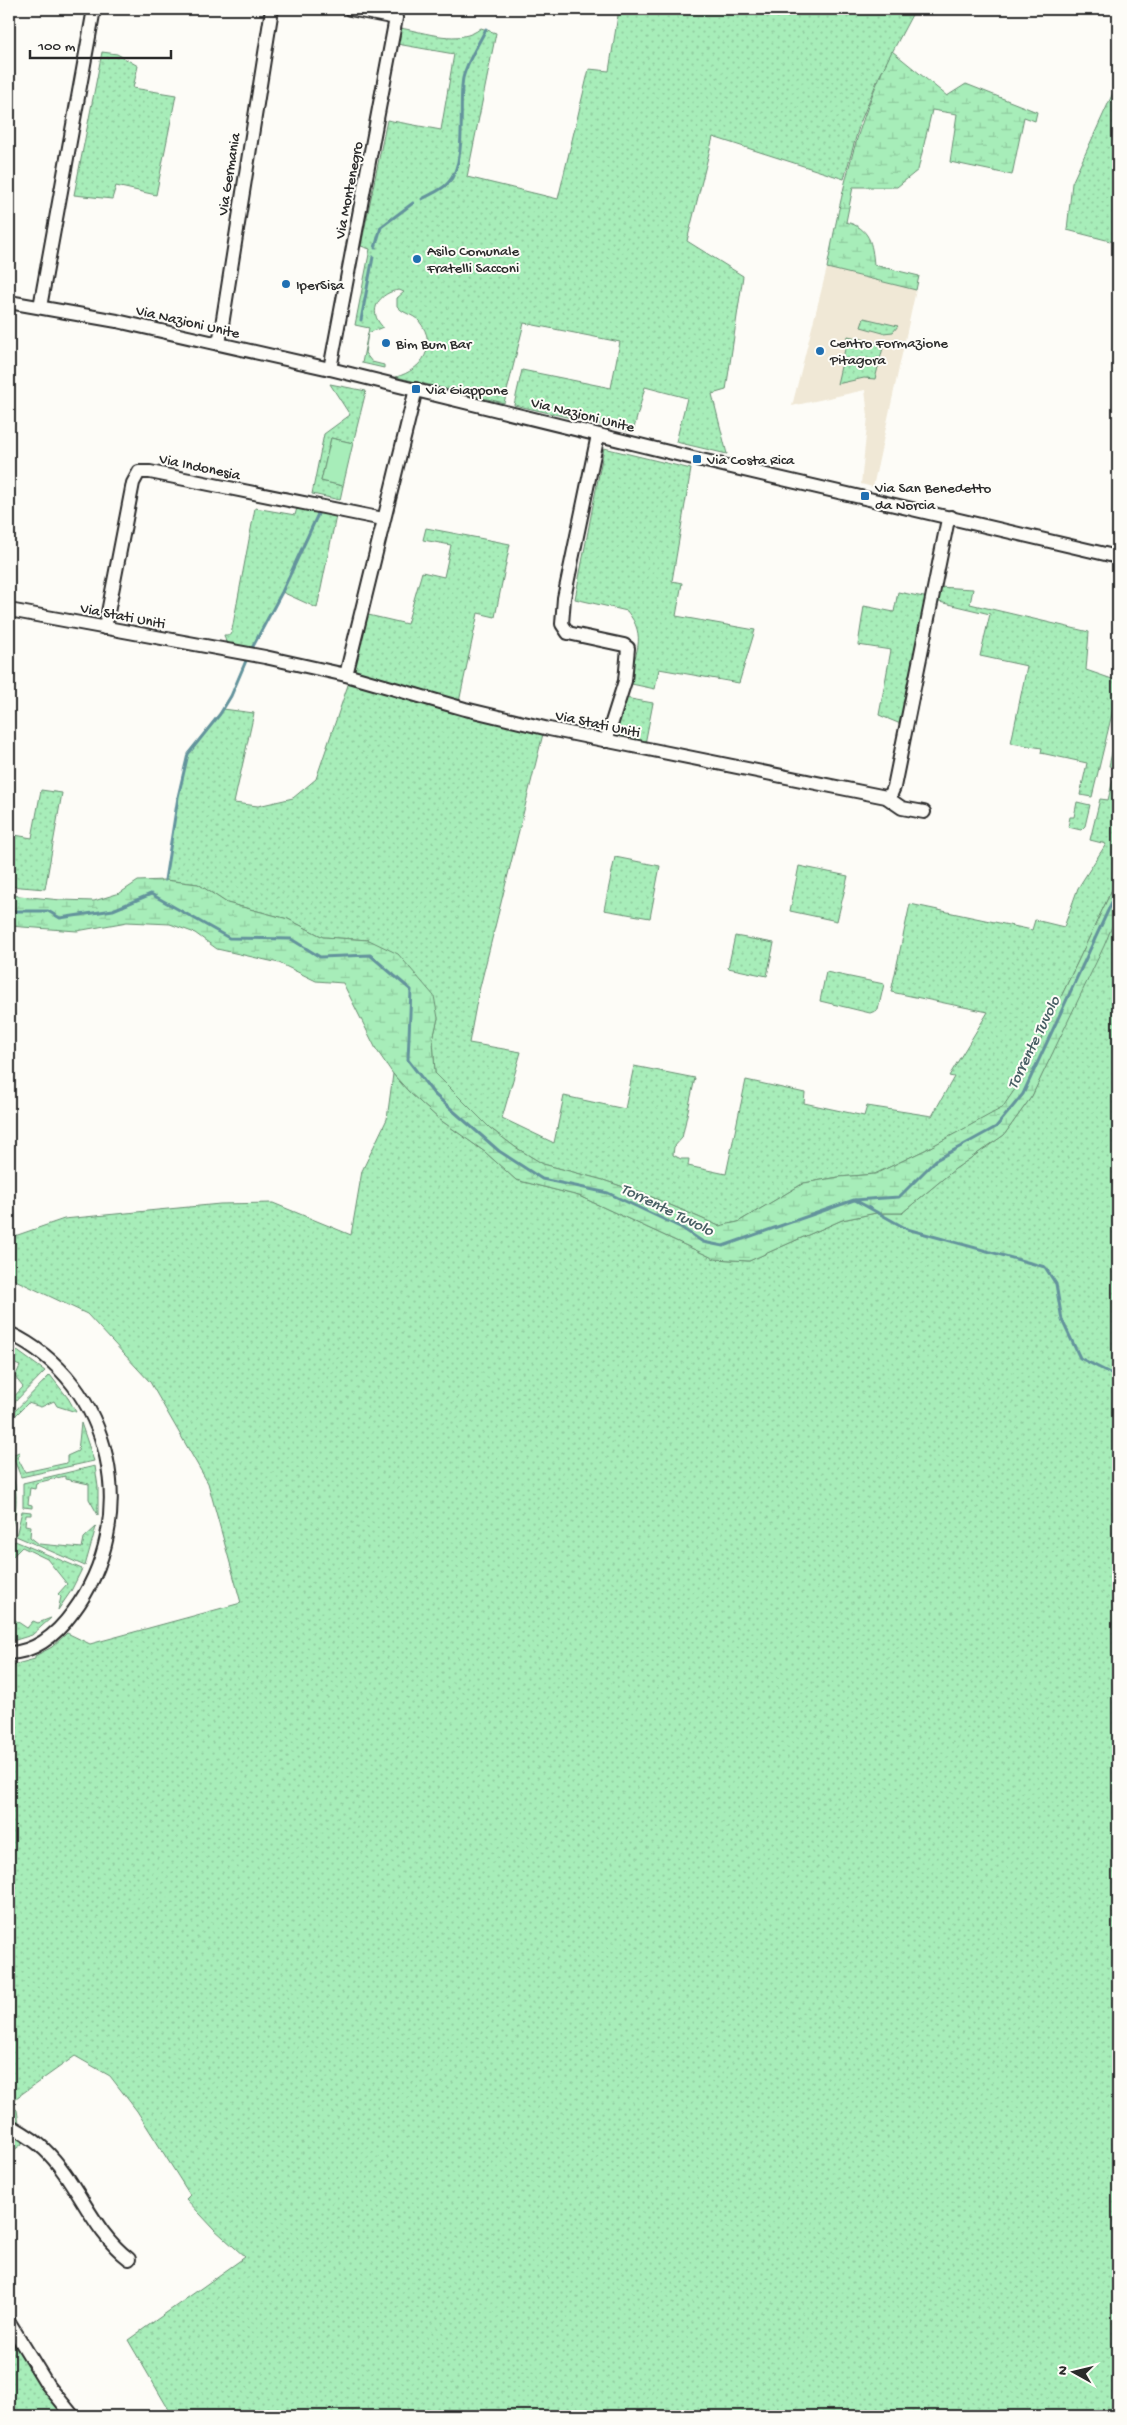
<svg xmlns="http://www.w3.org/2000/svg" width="1127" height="2425" font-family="'Gochi Hand',sans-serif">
<defs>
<pattern id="green-dots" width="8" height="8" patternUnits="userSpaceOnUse" patternTransform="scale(1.25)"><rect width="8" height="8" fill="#a7edb9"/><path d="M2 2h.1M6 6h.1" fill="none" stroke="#90cb9f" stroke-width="1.8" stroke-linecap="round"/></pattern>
<pattern id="wetland-marsh" width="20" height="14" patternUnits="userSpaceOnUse" patternTransform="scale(1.25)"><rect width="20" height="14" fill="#a7edb9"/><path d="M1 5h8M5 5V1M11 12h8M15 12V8" fill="none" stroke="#90cb9f"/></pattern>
</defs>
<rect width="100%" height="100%" fill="#fdfcf7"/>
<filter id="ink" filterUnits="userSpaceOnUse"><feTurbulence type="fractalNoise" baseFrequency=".02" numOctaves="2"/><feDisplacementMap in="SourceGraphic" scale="10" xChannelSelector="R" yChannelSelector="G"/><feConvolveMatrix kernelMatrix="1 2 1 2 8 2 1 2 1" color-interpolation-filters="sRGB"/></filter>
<g filter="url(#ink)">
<polygon fill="#f0e8d6" points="827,268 916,290 873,487 861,484 868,416 865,390 792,406"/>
<g fill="url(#green-dots)" stroke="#698c72">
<path d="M 619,9 L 915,9 L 878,79 L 860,123 L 844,179 L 713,137 L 687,241 L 743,276 L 726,390 L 712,394 L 727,454 L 676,442 L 687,398 L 645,387 L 633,432 L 514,405 L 522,370 L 611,388 L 620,342 L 524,323 L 504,403 L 396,377 C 422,370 439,346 419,321 C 413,314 403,314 397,306 L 397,298 L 404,292 L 399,290 C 380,292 366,311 383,327 L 368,333 L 365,353 L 372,362 L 384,365 L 384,368 L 362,363 L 369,328 L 355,325 L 370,249 L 361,246 L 387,120 L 441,130 L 454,54 L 397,44 L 400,28 C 425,32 460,46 481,28 L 496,33 L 467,177 L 558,199 L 589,69 L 609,71 Z"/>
<polygon points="102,52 117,54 138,66 133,88 176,95 156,195 116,186 112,199 74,195"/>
<polygon points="1118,82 1118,243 1067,230 1072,183"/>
<polygon points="864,318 898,326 893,332 883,333 861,327"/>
<polygon points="848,336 884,344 875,379 864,378 837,384"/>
<polygon points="330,384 366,391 353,443 331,438 321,481 343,486 340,500 312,494 324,434 350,415"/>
<path d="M 604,448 L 691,469 L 672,581 L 682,583 L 676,616 L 755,630 L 739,683 L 659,669 L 655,689 L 627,683 C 635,654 648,637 627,611 L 575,599 Z"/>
<polygon points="255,508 295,515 297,508 336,516 317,608 282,592 251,650 227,646 224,635 231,635"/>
<polygon points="426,528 510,544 495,617 478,613 459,702 351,674 364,614 407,624 422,572 444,577 451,545 423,540"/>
<polygon points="938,587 973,589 970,604 1089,632 1086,670 1118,681 1118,689 1092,797 1080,795 1087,763 1041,753 1042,748 1011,743 1027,666 980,656 990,614 935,601"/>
<polygon points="898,592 929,598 903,725 879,715 891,650 858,645 864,606 894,612"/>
<polygon points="349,682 543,734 478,995 469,1043 521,1052 502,1118 554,1143 564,1096 625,1109 634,1066 695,1078 682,1138 674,1147 673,1155 681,1159 689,1159 688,1166 726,1174 746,1080 805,1093 804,1103 864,1116 867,1106 932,1116 954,1077 949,1076 988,1012 891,992 910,904 1032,930 1035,920 1064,927 1078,888 1106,844 1090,840 1100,799 1108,800 1116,768 1109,766 1118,727 1118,877 1022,1079 1003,1108 925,1150 875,1174 839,1177 804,1183 738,1222 719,1226 647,1195 603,1180 543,1164 515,1147 490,1128 435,1073 433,1039 438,1018 369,940 323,937 288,919 227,903 198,884 165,880 178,797 188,754 223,709 254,713 234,803 258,806 293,798 316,779"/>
<polygon points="625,698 653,703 645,744 611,737"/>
<polygon points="41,790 62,793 45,889 9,886 9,834 32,838"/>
<polygon points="1077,802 1090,805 1085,826 1081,830 1068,827 1070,817 1074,817"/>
<polygon points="615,857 660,866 650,918 604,910"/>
<polygon points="799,866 848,876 837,921 790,911"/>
<polygon points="1118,912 1118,2416 249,2416 250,2411 169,2410 128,2340 245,2257 214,2229 186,2199 190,2195 137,2111 110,2076 75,2056 9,2103 17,2110 22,2144 9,2154 9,1666 35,1659 35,1656 52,1647 67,1633 90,1644 241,1603 208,1483 150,1382 87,1314 9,1277 9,1238 64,1219 220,1204 273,1203 351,1235 362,1171 387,1119 393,1074 409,1092 439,1119 485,1152 516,1180 579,1196 715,1259 749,1261 842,1220 876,1213 902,1213 955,1169 1004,1135 1032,1096"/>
<polygon points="735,936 774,943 767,976 728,968"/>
<polygon points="826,972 884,984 878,1010 870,1013 820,1001"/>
<polygon points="9,1345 45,1371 9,1408 9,1402 23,1387 15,1377 20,1366 15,1364"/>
<polygon points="50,1375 68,1398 76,1412 57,1406 54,1401 41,1407 28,1403 9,1422 9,1417"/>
<polygon points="81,1423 94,1461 21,1477 12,1455 19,1452 20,1455 17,1457 25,1472 67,1463 67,1456 78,1451"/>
<path d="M 9,1464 C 18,1486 19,1511 9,1533 Z"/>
<polygon points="95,1466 98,1487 98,1515 89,1499 89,1484 65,1479 65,1476 36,1483 35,1489 30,1488 28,1504 32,1505 32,1508 23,1507 23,1483"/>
<polygon points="22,1511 31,1512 31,1515 26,1515 25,1525 31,1526 30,1537 39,1544 82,1548 84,1538 96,1527 85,1566 16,1536"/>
<polygon points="15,1541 82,1569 71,1591 58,1610 61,1597 58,1594 67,1584 47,1559 22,1547 9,1560 9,1552"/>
<polygon points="9,1616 27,1628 33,1621 38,1623 51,1618 32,1635 9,1642"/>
<polygon points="9,2322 67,2416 9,2416"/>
</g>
<g fill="url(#wetland-marsh)" stroke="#698c72">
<path d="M 892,51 L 947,96 L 966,84 L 1037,112 L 1035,121 L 1024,117 L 1012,175 L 950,162 L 957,114 L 932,110 L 918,170 L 897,187 L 853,187 L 846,222 C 870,228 872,243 874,265 L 919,276 L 916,290 L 827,268 C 842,191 856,122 892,51 Z"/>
<polygon points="1118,877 1118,912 1104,946 1032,1096 1004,1135 955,1169 902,1213 876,1213 842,1220 749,1261 715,1259 579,1196 516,1180 485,1152 439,1119 409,1092 393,1074 376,1049 343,983 316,981 279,963 217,949 195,933 170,924 127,922 77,931 9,926 9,895 61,900 94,901 120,893 138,881 165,880 198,884 227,903 288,919 323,937 369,940 398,954 434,996 438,1018 433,1039 435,1073 490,1128 515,1147 543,1164 603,1180 647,1195 719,1226 738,1222 804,1183 839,1177 875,1174 925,1150 1002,1108 1022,1079"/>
</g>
<polygon fill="#a7edb9" stroke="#698c72" points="331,438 353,443 343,486 321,481"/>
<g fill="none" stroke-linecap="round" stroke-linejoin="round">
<g stroke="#64939c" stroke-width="3">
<path d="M 422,199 C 431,194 442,190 448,183 C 468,162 458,105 463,78 C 467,61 478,45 486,29"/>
<polyline points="375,248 381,227 413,203"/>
<polyline points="361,320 373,257"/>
<polyline points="251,650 282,592 318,514"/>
<polyline points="165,880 178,797 188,754 220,714 231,696 248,656"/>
<polyline points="9,911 48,911 60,918 113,910 151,894 229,938 291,939 320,957 370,955 411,990 408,1060 434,1094 499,1151 542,1179 608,1193 682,1228 703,1242 723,1246 854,1200 899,1197 936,1160 996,1127 1023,1094 1112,902 1118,893"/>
<polyline points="855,1200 907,1229 1045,1267 1056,1284 1062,1320 1080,1358 1118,1377"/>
</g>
<g stroke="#2b2b2b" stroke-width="16">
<g id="minor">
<polyline points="9,302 117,321 330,369 697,459 1118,557"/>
<polyline points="40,307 94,9"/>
<polyline points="219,344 272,9"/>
<polyline points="330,369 396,18 350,9"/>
<polyline points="598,435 564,598 562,624 568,633 624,645 628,648 625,681 606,741"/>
<polyline points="9,610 265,657 346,675 465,709 549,729 886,797 902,808 924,812"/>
<polyline points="105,628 133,483 139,472 150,472 383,519"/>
<polyline points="346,675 416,389"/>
<polyline points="886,797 891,794 894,787 947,524 951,517"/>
<path d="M 9,1333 C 114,1383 142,1520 73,1612 C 57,1634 37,1652 9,1653"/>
<path d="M 9,2125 C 21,2132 34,2139 44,2149 C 78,2181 91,2230 129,2259"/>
<polyline points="9,2322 47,2384 73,2416"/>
</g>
</g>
<use href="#minor" stroke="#fdfcf7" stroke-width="12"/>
</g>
</g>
<g fill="#1f6fb2" stroke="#fdfcf7" stroke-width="2">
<circle cx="417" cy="259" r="5"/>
<circle cx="286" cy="284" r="5"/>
<circle cx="386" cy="343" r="5"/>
<circle cx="820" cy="351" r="5"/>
<rect x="411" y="384" width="10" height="10" rx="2.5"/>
<rect x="692" y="454" width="10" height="10" rx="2.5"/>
<rect x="860" y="491" width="10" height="10" rx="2.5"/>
</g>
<g text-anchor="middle" stroke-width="4" stroke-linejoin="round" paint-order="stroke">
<g font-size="15" fill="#2b2b2b" stroke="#fdfcf7">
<text transform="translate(228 174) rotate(-81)" y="5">Via Germania</text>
<text transform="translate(348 190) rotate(-79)" y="5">Via Montenegro</text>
<text transform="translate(188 321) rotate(13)" y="5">Via Nazioni Unite</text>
<text transform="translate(583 414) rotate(14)" y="5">Via Nazioni Unite</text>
<text transform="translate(200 466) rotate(12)" y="5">Via Indonesia</text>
<text transform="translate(123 615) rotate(11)" y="5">Via Stati Uniti</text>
<text transform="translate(598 723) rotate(12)" y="5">Via Stati Uniti</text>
</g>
<g font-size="15" fill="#2b2b2b" stroke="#fdfcf7" text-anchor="start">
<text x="427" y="255">Asilo Comunale<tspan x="427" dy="17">Fratelli Sacconi</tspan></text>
<text x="296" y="289">IperSisa</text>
<text x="830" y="347">Centro Formazione<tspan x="830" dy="17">Pitagora</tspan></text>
<text x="396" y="348">Bim Bum Bar</text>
<text x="426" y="394">Via Giappone</text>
<text x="707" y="464">Via Costa Rica</text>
<text x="875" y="492">Via San Benedetto<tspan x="875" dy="17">da Norcia</tspan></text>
</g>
<g font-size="16" font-style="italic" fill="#485f64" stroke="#fdfcf7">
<text transform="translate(1032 1042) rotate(-64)" y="6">Torrente Tuvolo</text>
<text transform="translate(668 1208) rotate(26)" y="6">Torrente Tuvolo</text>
</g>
</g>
<rect width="1127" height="2425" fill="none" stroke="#fdfcf7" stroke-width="30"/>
<rect x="15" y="15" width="1097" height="2395" fill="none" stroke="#2b2b2b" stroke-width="2" filter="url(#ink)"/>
<g transform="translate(1074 2372) rotate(278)" stroke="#fdfcf7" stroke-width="4" paint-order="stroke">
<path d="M0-4L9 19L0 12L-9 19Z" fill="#2b2b2b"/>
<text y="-8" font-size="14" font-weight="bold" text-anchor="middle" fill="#2b2b2b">N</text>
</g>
<path d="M30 50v8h141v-8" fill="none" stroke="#2b2b2b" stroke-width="2.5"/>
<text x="38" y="50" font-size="15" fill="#2b2b2b" stroke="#fdfcf7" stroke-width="4" paint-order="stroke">100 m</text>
</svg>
